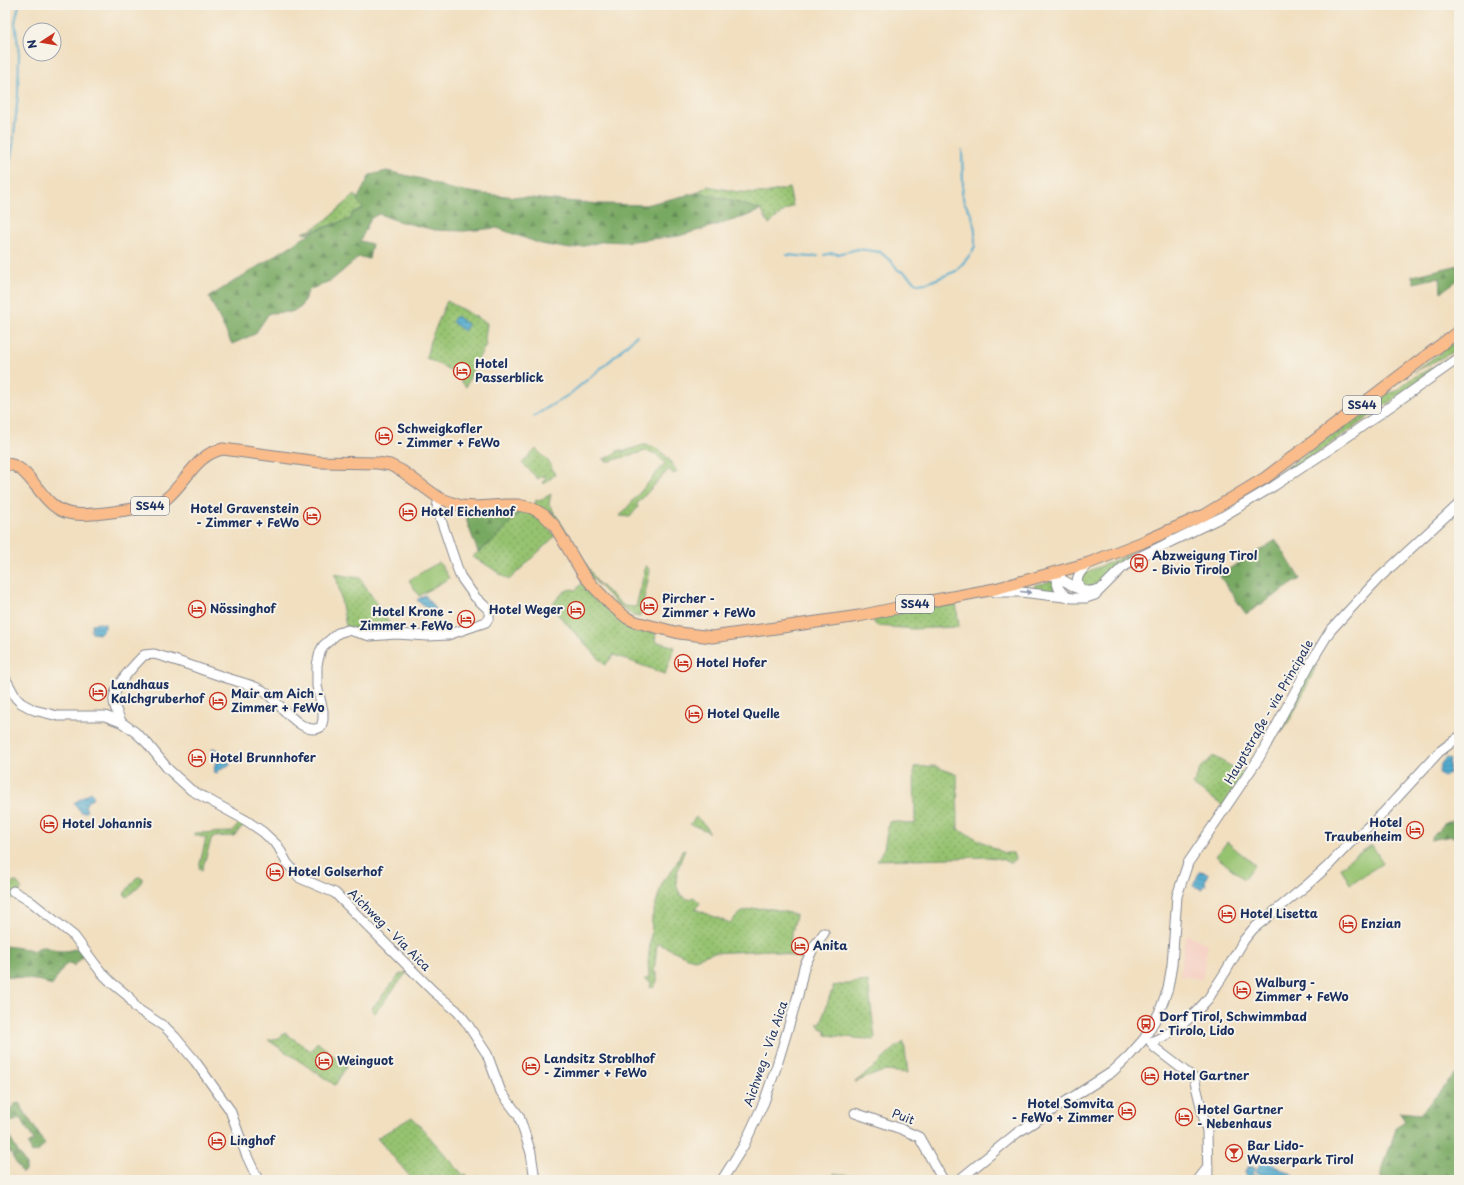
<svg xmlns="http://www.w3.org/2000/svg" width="1464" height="1185" font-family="'Playpen Sans',sans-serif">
<defs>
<pattern id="grass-dots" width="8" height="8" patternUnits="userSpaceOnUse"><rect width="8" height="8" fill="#96c370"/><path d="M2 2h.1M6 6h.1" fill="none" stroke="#7a9f5f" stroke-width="1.8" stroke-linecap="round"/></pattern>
<pattern id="forest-firs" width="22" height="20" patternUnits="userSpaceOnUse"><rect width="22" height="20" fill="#78a962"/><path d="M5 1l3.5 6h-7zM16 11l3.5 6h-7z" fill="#628a54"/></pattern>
<pattern id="water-rules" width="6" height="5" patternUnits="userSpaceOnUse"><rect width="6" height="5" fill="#52accf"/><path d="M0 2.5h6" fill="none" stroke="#438cab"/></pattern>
</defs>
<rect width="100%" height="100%" fill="#f7f3e8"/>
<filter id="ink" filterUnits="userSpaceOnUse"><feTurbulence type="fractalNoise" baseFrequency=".025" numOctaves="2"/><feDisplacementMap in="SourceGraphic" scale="8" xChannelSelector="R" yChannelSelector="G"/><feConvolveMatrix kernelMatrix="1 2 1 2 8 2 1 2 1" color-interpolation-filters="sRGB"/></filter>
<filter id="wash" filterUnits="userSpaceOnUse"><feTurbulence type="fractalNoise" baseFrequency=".012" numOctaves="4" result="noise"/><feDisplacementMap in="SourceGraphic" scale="16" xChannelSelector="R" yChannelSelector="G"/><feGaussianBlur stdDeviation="0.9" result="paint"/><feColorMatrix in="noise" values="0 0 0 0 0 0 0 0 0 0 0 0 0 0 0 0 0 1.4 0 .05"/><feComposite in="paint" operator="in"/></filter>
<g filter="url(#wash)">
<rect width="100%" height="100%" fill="#f1dfc0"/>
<polygon fill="#f6d1c5" points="1186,934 1208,944 1202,980 1180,975 1185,937"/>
<g fill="url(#grass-dots)" stroke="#587967">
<polygon points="707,186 738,192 765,193 789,188 793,206 783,212 769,224 761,210 721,198 696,193"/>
<polygon points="355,195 363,208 352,214 351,219 306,233 302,233 311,230 326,220"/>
<polygon points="447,301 487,323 485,340 486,345 477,361 466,387 452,371 426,358 430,341"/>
<polygon points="1459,339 1459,349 1414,372"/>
<polygon points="1459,353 1289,473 1262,489 1261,488 1383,395 1396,391 1411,379"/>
<path d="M 643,445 C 658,444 671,460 677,472 L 673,474 L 669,469 L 637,504 L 638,507 L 630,517 L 620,516 L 665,463 L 656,454 L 646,451 L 606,462 L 606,459 L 603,459 L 616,454 L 617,451 L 621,450 L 622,452 Z"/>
<polygon points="536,449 549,462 555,475 544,484 542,482 546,479 544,475 538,479 522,463"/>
<polygon points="551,494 549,504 597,582 624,606 636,607 646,565 650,571 640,617 634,616 619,606 592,578 554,516 535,505 536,500 539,501"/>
<path d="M 522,510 C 538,517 545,521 555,536 L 509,580 L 484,563 L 472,557 L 493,541 Z"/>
<polygon points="1130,554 1134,555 1127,559 1124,558 1122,559 1121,562 1109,573 1109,574 1095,587 1085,587 1081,580 1084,574 1089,571"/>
<polygon points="334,574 360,578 395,632 372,633 346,626 337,579"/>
<polygon points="1053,581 1055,592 1035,591 1034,589 1035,585"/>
<path d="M 583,582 C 596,600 612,616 630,627 L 631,626 L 656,633 L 655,641 L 675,647 L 665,674 L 614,655 L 605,665 L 551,607 C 557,599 565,586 576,590 Z"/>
<polygon points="956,602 959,627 913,629 878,626 874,623 874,619"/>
<polygon points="1311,662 1317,665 1291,718 1281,732 1278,730"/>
<polygon points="1213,756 1245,774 1223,806 1193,785 1200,769"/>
<polygon points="935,766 957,775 958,829 1004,853 1013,853 1015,859 1010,863 1001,859 988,857 877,860 884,848 889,822 892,821 915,824 914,767"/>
<polygon points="696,817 705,825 709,832 690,824"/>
<polygon points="243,819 247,821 234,836 212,837 202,870 199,868 206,838 194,835 194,833 232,832"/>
<path d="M 685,849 C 681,861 671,881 680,893 C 681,896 685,898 688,899 L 694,897 L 700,903 L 695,909 L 730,923 C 735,919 739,913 745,911 C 762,905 780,910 796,915 L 789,946 L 805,955 L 802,959 L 771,950 L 712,953 L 695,959 L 687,957 L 657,943 L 654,973 L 657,973 L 657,981 L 654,987 L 650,988 L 651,982 L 645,979 L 649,977 L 648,962 L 651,935 L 652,917 L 663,880 C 670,876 680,859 682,850 Z"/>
<polygon points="139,877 143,878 139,886 127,897 124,894 136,878"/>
<polygon points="5,881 6,883 17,882 22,889 13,899 5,896"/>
<polygon points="408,971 374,1014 372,1008 399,975"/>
<polygon points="868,981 875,1038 874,1040 826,1035 826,1030 821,1028 817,1024 821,1023 831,992 833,992 833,986"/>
<polygon points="285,1033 311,1051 317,1042 339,1060 341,1059 347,1066 335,1085 268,1040 279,1038"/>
<polygon points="904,1042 908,1073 884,1071 855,1082 871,1070 895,1048"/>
<polygon points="412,1117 463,1175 466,1174 470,1180 413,1180 377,1138"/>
</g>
<g fill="url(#forest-firs)" stroke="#4a6c60">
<polygon points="387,171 422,179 450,189 484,194 600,204 645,205 696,193 721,198 761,210 744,217 679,236 623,242 605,241 571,249 541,244 497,228 464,231 435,230 398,221 379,214 371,218 360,241 372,244 369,259 359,257 332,280 309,290 300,308 291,312 269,313 255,334 232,344 209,297 316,230 351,219 352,214 363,208 357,200 370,175"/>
<polygon points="1459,265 1459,279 1441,292 1440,277 1414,283 1412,276"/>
<polygon points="504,509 522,510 493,541 478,552 467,522 467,512 485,512"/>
<polygon points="1276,540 1300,579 1246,614 1219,575"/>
<polygon points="1459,818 1459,843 1452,836 1430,840 1444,824"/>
<path d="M 5,946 L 28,949 L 34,951 C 44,942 51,951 62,951 C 69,951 75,949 81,947 L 86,954 L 74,966 L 70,963 L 64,966 L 52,986 L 42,981 L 5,976 Z"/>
<polygon points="1459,1070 1459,1180 1381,1180 1381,1173 1397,1126 1405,1121 1399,1112 1420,1114"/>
<polygon points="19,1103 45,1144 39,1151 32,1153 28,1144 34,1140 20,1118 15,1121 5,1122 5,1112 12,1108 15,1104"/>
<polygon points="5,1130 26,1165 26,1170 22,1173 5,1144"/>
</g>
<g fill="#96c370" stroke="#587967">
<polygon points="439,562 449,578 419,596 409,580"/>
<polygon points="1227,842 1255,865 1244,879 1216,856"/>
<polygon points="1372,845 1383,863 1350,884 1341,868 1346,865 1347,861"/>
<polygon points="834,1173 875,1180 832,1180"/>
</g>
<g fill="url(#water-rules)" stroke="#366e96">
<polygon points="456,316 468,325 464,331 452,322"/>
<path d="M 425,595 L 437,612 C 428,610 423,606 417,600 Z"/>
<polygon points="100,623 105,624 105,628 99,634 92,633 91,631 92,624"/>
<polygon points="213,748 216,749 221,755 230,762 230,765 222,768 217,773 214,772 215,764 217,761 212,751"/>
<path d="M 1446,758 L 1450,760 L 1449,766 L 1450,773 C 1447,777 1443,777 1440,774 C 1437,769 1442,761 1446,758 Z"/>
<polygon points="91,792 94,797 86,803 87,804 85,805 87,811 86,812 81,812 74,803"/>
<polygon points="1200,871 1208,873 1205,882 1206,885 1202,887 1202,889 1193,886"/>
<polygon points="1263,1159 1293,1175 1290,1180 1270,1180 1255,1172"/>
<polygon points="1252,1166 1255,1167 1252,1174 1258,1178 1255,1180 1250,1180 1246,1177 1245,1171 1248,1167"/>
</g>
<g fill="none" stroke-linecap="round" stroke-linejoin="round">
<g stroke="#52accf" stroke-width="2">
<polyline points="5,185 13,146 18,94 19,54 15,22 19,5"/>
<polyline points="787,255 811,257 818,256"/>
<polyline points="824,255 832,253 838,254 858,249 880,252 893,263 898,270 905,273 917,284 927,283 956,271 971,254 975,246 975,231 972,215 964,202 962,194 963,185 962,150"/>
<polyline points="534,416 570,394 612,359 637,335"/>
</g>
</g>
</g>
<g filter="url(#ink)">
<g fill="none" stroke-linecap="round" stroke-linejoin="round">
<g stroke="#86878f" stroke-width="11">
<g id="minor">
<path d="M 1062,572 C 1053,582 1058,591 1068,597"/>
<path d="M 1048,575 C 1066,576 1077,596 1095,590"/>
<path d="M 1084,591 C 1070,581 1081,571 1089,563"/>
<polyline points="995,592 1021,592 1073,598 1086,598 1095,595 1122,568 1137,558 1220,518 1274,486 1327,451 1459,358"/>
<polyline points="5,678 16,698 21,703 34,710 58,716 105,716 121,722 135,732 147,743 168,769 191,790 247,821 263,832 278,846 287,863 300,878 335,893 433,991 457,1011 466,1022 487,1054 501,1092 519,1116 531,1153 535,1180"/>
<path d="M 121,722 C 119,715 114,708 114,701 C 112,688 135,664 144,655 L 154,654 C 180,661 205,671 230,679 C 242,683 255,685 265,692 C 279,702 303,738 321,727 L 323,720 L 323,711 L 317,686 L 317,665 L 320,652 L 323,646 L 338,633 L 348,630 L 370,636 L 396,634 L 428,636 L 448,635 L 486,622 L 489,617 L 489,610 L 475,597 L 460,576 L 437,508 L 439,498"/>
<polyline points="13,891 30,901 74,936 101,972 112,983 128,996 136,1008 165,1027 175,1037 195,1061 230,1110 246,1154 258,1180"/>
<polyline points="1151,1042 1162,1037 1179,1027 1195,1013 1208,999 1226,971 1244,940 1253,929 1307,885 1328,866 1350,843 1384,812 1439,752 1459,737"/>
<polyline points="1151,1042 1155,1048 1194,1078 1207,1131 1208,1180"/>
<polyline points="855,1113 901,1129 919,1137 943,1180"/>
<polyline points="722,1180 744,1145 764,1102 777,1065 798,995 804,967 815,945 824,933"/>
<polyline points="959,1180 1017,1133 1112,1072 1129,1056 1144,1039 1159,1013 1168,988 1172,965 1177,896 1188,863 1259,758 1311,662 1330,631 1378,579 1459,504"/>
<polyline points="1198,1180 1208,1167"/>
</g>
</g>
<g stroke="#86878f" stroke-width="13">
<path id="major" d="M 5,464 C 32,463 41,511 73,514 C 91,516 110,512 127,510 C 136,508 146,508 154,505 C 159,504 163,501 167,498 C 187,481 196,454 223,449 L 319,462 L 377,463 L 390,465 L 402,471 L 439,498 L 461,506 L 476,507 L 506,505 L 518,505 L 532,508 L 544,515 L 554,525 L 583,574 L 593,586 L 611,605 L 627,618 L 636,622 L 679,633 L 712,637 L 859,616 L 920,603 L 995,589 L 1089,563 L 1143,542 L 1204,515 L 1265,478 L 1459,331"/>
</g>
<use href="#minor" stroke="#fff" stroke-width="9"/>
<use href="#major" stroke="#f9bc8a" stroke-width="11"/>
</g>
<defs><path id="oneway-solid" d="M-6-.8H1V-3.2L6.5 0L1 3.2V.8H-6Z"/></defs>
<use fill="#8d97ae" href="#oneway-solid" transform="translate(1026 592) rotate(5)"/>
</g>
<defs>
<g id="hotel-ring" transform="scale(0.9)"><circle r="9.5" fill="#f7f3e8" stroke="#c8321e" stroke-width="1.5"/><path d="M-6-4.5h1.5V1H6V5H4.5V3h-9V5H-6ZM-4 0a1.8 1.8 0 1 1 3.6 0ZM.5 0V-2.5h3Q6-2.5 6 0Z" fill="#c8321e"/></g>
<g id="bus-ring" transform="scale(0.9)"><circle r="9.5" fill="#f7f3e8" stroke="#c8321e" stroke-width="1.5"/><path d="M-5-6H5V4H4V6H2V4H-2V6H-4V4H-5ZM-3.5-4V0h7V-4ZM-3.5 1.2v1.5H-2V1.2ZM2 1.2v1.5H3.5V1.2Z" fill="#c8321e"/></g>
<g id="bar-ring" transform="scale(0.9)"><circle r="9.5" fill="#f7f3e8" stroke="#c8321e" stroke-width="1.5"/><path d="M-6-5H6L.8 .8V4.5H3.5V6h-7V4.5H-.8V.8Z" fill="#c8321e"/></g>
</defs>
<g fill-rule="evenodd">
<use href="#hotel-ring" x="462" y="371"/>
<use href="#hotel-ring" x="384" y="436"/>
<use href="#hotel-ring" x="408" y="512"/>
<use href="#hotel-ring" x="312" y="516"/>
<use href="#bus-ring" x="1139" y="563"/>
<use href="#hotel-ring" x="649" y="606"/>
<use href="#hotel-ring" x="197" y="609"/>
<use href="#hotel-ring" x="576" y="610"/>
<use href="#hotel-ring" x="466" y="619"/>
<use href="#hotel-ring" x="683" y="663"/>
<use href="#hotel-ring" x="98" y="692"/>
<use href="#hotel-ring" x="218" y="701"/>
<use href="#hotel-ring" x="694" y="714"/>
<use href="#hotel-ring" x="197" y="758"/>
<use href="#hotel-ring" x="49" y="824"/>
<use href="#hotel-ring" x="1415" y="830"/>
<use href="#hotel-ring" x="275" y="872"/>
<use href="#hotel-ring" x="1227" y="914"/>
<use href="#hotel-ring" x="1348" y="924"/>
<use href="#hotel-ring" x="800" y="946"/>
<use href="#hotel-ring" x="1242" y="990"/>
<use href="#bus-ring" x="1146" y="1024"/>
<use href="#hotel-ring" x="324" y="1061"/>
<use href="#hotel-ring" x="531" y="1066"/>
<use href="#hotel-ring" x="1150" y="1076"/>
<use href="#hotel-ring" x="1127" y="1111"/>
<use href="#hotel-ring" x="1184" y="1117"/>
<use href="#hotel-ring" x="217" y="1141"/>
<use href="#bar-ring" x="1234" y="1153"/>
</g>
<g text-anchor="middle" stroke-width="4" stroke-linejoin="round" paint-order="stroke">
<g fill="#f7f3e8" stroke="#5d6a87" stroke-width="1">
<rect x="1343" y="396" width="38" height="18" rx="3"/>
<rect x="131" y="497" width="38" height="18" rx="3"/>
<rect x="896" y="595" width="38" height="18" rx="3"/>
</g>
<g font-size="11" font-weight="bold" fill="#1b2f5e">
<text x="1362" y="409">SS44</text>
<text x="150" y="510">SS44</text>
<text x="915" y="608">SS44</text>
</g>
<g font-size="12" font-weight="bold" fill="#1b2f5e" stroke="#f7f3e8" text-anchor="start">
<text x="475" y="368">Hotel<tspan x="475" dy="14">Passerblick</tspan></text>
<text x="397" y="433">Schweigkofler<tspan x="397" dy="14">- Zimmer + FeWo</tspan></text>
<text x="299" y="513" text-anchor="end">Hotel Gravenstein<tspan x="299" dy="14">- Zimmer + FeWo</tspan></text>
<text x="421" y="516">Hotel Eichenhof</text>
<text x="1152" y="560">Abzweigung Tirol<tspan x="1152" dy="14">- Bivio Tirolo</tspan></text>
<text x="662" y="603">Pircher -<tspan x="662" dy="14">Zimmer + FeWo</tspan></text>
<text x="210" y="613">Nössinghof</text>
<text x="563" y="614" text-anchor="end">Hotel Weger</text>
<text x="453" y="616" text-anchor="end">Hotel Krone -<tspan x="453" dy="14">Zimmer + FeWo</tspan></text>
<text x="696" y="667">Hotel Hofer</text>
<text x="111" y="689">Landhaus<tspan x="111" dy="14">Kalchgruberhof</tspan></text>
<text x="231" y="698">Mair am Aich -<tspan x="231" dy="14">Zimmer + FeWo</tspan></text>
<text x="707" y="718">Hotel Quelle</text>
<text x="210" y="762">Hotel Brunnhofer</text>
<text x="1402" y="827" text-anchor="end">Hotel<tspan x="1402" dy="14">Traubenheim</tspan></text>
<text x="62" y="828">Hotel Johannis</text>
<text x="288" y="876">Hotel Golserhof</text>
<text x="1240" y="918">Hotel Lisetta</text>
<text x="1361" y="928">Enzian</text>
<text x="813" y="950">Anita</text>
<text x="1255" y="987">Walburg -<tspan x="1255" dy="14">Zimmer + FeWo</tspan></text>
<text x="1159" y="1021">Dorf Tirol, Schwimmbad<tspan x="1159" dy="14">- Tirolo, Lido</tspan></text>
<text x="544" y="1063">Landsitz Stroblhof<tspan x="544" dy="14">- Zimmer + FeWo</tspan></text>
<text x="337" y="1065">Weinguot</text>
<text x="1163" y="1080">Hotel Gartner</text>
<text x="1114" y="1108" text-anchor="end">Hotel Somvita<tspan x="1114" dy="14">- FeWo + Zimmer</tspan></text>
<text x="1197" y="1114">Hotel Gartner<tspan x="1197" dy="14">- Nebenhaus</tspan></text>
<text x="230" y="1145">Linghof</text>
<text x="1247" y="1150">Bar Lido-<tspan x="1247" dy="14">Wasserpark Tirol</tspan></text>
</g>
<g font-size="12" fill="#1b2f5e" stroke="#f7f3e8">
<text transform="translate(1269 712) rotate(-60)" y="4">Hauptstraße - via Principale</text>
<text transform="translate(389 930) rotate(45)" y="4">Aichweg - Via Aica</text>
<text transform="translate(766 1054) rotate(-71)" y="4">Aichweg - Via Aica</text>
<text transform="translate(903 1117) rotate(21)" y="4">Puit</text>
</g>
</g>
<rect width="1464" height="1185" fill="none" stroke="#f7f3e8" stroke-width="20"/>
<g transform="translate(42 42) rotate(258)"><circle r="19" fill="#f7f3e8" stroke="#9fa5b1"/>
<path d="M0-3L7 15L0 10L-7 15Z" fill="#c8321e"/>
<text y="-6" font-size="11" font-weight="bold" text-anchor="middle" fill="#1b2f5e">N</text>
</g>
</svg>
